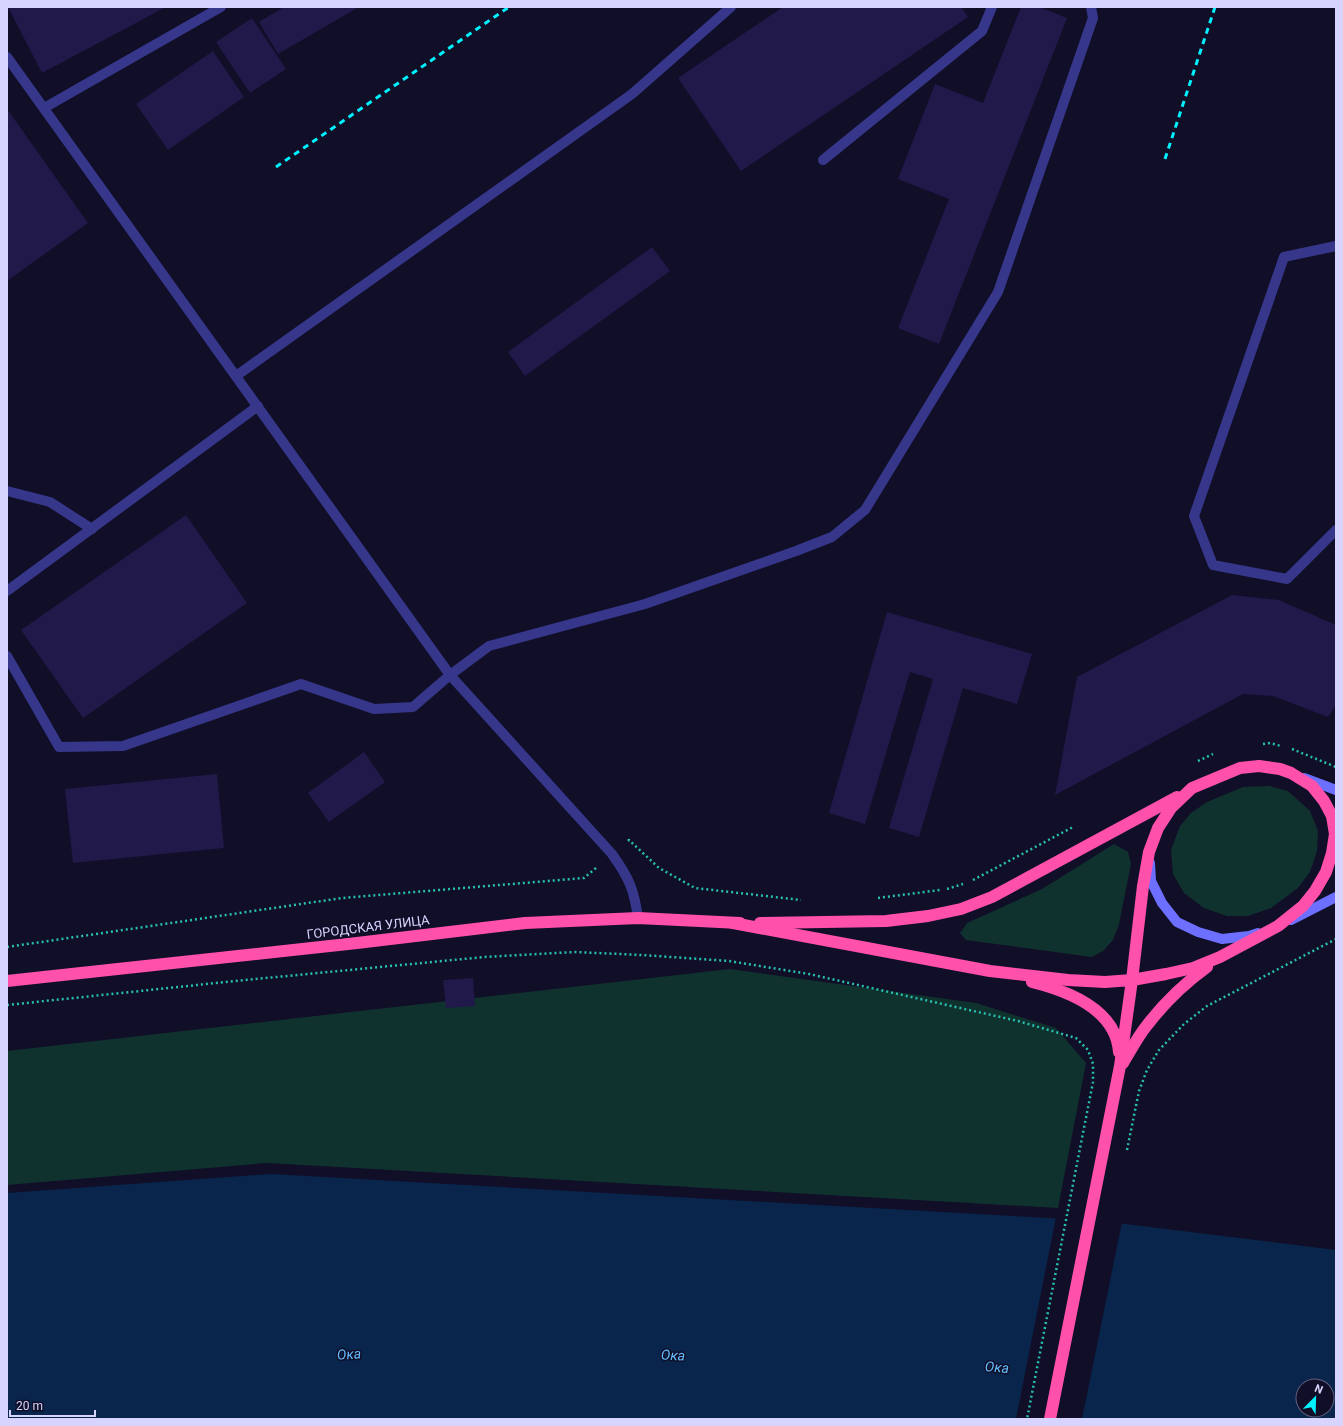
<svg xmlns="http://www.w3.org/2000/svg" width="1343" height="1426" font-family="Roboto,sans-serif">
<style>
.green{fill:#10322f}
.water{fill:#09254c;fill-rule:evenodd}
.pier{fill:#110e28}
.building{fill:#20194a}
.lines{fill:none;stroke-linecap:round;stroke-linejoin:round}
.path{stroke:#27c0b0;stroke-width:2.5;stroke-dasharray:2 3;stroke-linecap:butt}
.lane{stroke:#36378a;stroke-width:10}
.secondary{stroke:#6c6fff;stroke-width:10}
.highway{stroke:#ff50ac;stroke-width:12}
.rail{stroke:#01f2ff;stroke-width:3;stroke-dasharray:6 5;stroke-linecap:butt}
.labels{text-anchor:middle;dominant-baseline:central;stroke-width:3;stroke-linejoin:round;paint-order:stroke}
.street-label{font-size:13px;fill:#d7d5ff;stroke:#110e28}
.water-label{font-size:14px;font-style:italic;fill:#63beff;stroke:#110e28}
</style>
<rect width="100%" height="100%" fill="#110e28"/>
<g class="green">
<polygon points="1269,786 1288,791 1310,811 1318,831 1317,851 1310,872 1298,888 1271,908 1248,916 1227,916 1204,908 1184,893 1173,874 1171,850 1180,826 1191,813 1207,802 1243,787"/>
<polygon points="1114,844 1128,852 1131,864 1119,924 1113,940 1103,951 1092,957 966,940 960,933 967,923 1042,889"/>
<polygon points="730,969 976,1003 1056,1028 1086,1063 1058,1208 267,1163 7,1185 7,1051"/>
</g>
<path class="water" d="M 271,1174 L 1101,1221 L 1336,1250 L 1336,1419 L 7,1419 L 7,1193 ZM 1303,1386 L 1327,1386 L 1327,1410 L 1303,1410 Z"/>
<polygon class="pier" points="1056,1217 1122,1222 1082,1419 1016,1419"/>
<g class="building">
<polygon points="8,7 166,7 42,73"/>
<polygon points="284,7 359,7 278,54 259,22"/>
<polygon points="783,7 961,7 968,17 741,171 678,78"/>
<polygon points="1021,7 1039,7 1067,18 939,344 898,328 949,199 898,179 935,84 983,103"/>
<polygon points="252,18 286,69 250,93 216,42"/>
<polygon points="213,51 244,97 168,150 136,104"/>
<polygon points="7,109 88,223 7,281"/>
<polygon points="652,247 670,271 525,376 508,352"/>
<polygon points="186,515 247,603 83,718 21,630"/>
<polygon points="1232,595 1279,600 1336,625 1336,705 1328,717 1273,696 1243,694 1055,795 1077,677"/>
<polygon points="887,612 1032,654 1017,704 963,688 919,837 889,828 933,679 910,672 865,824 829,813"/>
<polygon points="364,752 385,782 329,822 308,793"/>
<polygon points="217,774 224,848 73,863 65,789"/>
<polygon points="473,978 475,1006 446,1008 443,980"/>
</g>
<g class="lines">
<g class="path">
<polyline points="1263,744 1270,743 1281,746"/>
<polyline points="1292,749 1336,767"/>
<polyline points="1198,761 1213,754"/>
<polyline points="628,841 629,840 659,868 695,888 801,900"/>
<polyline points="973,880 1073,827"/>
<polyline points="947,889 963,884"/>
<polyline points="878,898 940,890"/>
<polyline points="7,947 342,898 584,878 596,868"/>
<polyline points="7,1005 235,981 484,957 574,952 642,955 729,961 809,974 1018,1021 1076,1038 1088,1050 1093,1064 1093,1082 1027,1419"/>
<polyline points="1127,1150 1139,1091 1147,1070 1159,1050 1184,1024 1207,1006 1336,939"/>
</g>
<g class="lane">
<path d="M 7,57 L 450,675 L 612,854 C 629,878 634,889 638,918"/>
<polyline points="44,108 221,7"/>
<polyline points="823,160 982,31 992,7"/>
<polyline points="1336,246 1284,257 1194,516 1213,565 1287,579 1336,530"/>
<polyline points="236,376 632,94 731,7"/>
<polyline points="7,491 50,502 92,529"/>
<polyline points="7,591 258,406"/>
<polyline points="7,656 59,747 123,746 301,684 374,709 413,707 450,675 489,646 645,604 796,551 832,537 865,510 998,292 1093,18 1091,7"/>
</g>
<g class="secondary">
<polyline points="1304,778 1336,790"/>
<polyline points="1150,863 1151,881 1162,903 1177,922 1198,932 1222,939 1249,936 1258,933"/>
<polyline points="1291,920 1336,897"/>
</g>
<g class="highway">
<polyline points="733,923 990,971 1068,980 1105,982 1132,980 1166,974 1193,968 1220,957 1278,926 1303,906 1315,891 1326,872 1332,853 1335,834 1332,816 1324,801 1312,786 1291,773 1280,769 1259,766 1240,768 1192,788 1171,808 1158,828 1149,852 1143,886 1132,980 1120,1066 1050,1419"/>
<polyline points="760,923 886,921 928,916 961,909 992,897 1177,797"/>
<polyline points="7,981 357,943 525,923 638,918 740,923"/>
<path d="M 1032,982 C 1068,991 1116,1009 1119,1052"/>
<path d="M 1123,1063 C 1131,1050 1138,1036 1148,1024 C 1165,1002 1185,983 1207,967"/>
</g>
<g class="rail">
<polyline points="1165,159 1215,7"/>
<polyline points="276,167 509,7"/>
</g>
</g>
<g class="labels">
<g class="street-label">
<text transform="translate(368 927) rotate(-7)">ГОРОДСКАЯ УЛИЦА</text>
</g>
<g class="water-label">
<text transform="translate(349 1354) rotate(-4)">Ока</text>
<text transform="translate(673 1355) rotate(2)">Ока</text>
<text transform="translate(997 1367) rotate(5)">Ока</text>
</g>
</g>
<rect width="1343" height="1426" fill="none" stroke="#d7d5ff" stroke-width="16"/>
<g transform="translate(1315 1398) rotate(23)"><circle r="19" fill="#110e28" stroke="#605e7e"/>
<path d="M0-3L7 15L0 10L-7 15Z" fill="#01f2ff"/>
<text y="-6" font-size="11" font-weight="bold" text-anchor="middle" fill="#d7d5ff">N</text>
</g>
<path d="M10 1410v6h85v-6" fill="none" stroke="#d7d5ff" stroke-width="2"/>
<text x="16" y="1410" font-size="12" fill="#d7d5ff" stroke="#110e28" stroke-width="3" paint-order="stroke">20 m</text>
</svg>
